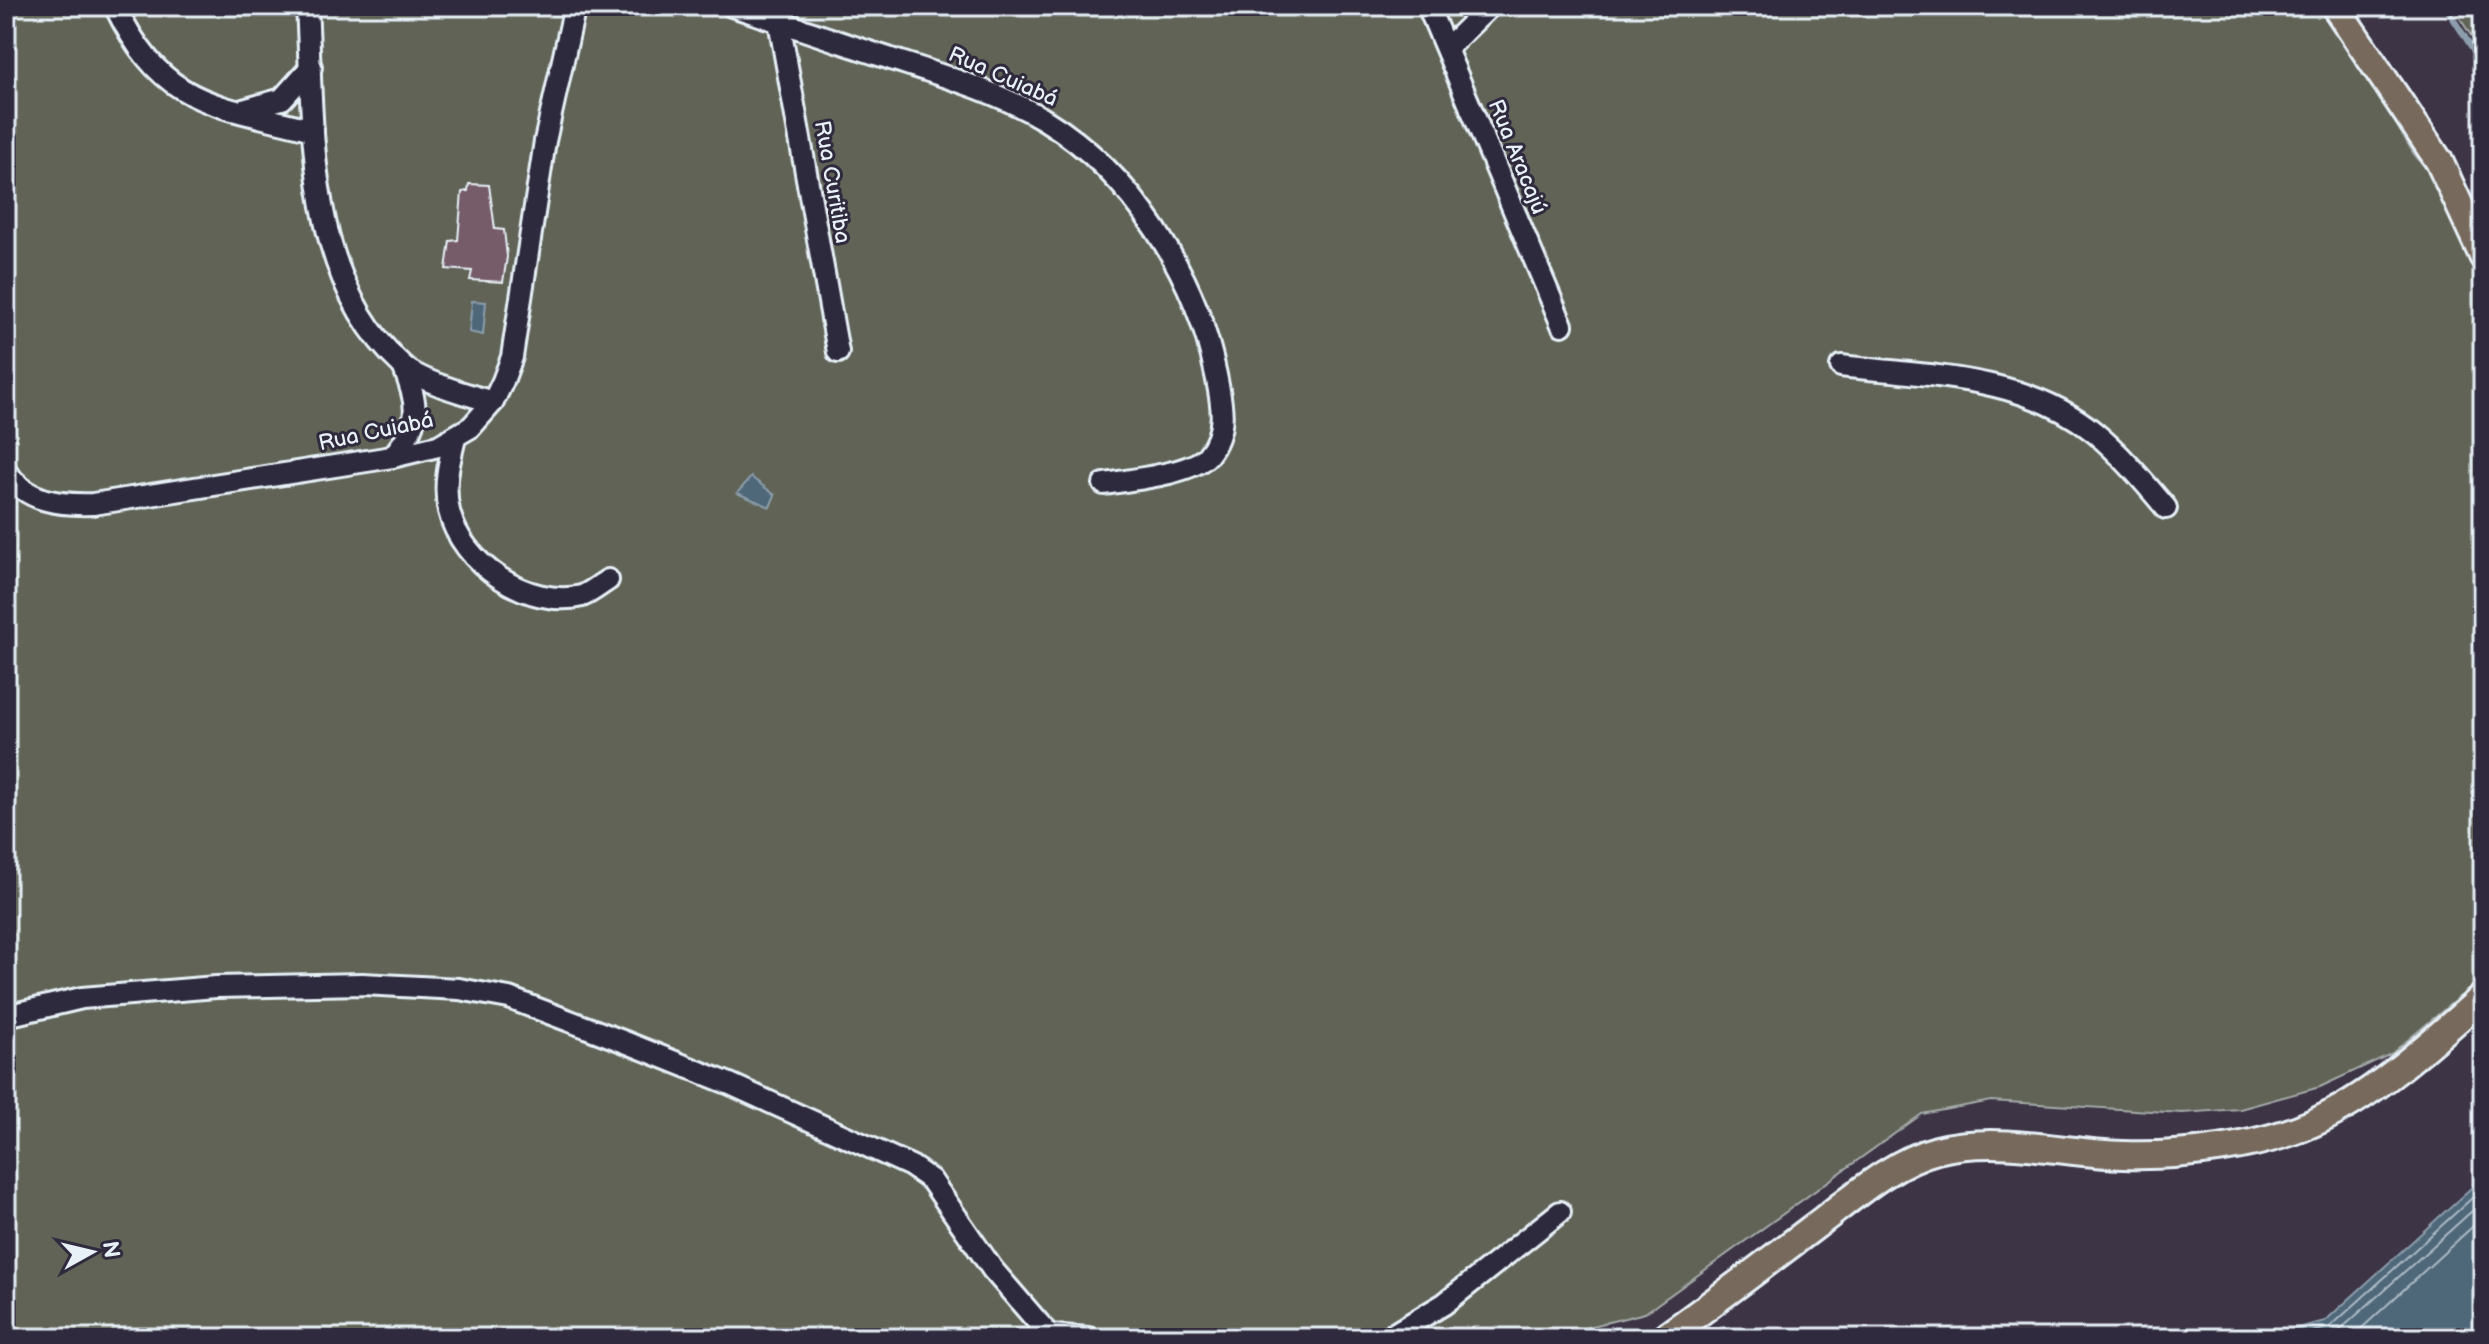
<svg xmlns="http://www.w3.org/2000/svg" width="2489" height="1344" font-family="'Balsamiq Sans',sans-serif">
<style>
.green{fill:#616457;stroke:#a4aaa8;stroke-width:2}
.water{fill:#4f6779;stroke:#8c9eac;stroke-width:2}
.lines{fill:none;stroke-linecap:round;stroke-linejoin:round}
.shore{stroke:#abbac5;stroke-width:2}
.stream{stroke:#8c9eac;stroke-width:6}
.building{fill:#755c68;stroke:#e8f1f8;stroke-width:2}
.minor-casing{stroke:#e8f1f8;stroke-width:26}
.major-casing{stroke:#e8f1f8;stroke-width:32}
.minor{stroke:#2f2a3d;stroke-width:20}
.major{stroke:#77695c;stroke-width:26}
.labels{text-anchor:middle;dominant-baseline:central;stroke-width:6;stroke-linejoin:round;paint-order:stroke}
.street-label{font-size:22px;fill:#e8f1f8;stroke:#2f2a3d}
</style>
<rect width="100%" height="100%" fill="#3d3446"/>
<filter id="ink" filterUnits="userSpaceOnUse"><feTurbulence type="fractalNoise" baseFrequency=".0125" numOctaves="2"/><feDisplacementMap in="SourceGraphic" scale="16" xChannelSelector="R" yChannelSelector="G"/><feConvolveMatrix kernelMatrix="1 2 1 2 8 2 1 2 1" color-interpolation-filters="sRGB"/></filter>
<g filter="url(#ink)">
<g class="green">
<polygon points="6,6 2324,6 2414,154 2443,190 2483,283 2483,977 2391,1054 2320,1087 2240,1109 2182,1113 1991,1101 1922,1114 1645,1313 1544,1338 6,1338"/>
<polygon points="2452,6 2483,6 2483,54"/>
</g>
<g class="water">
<polygon points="472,301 486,302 483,335 469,332"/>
<polygon points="751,477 775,495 770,507 737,493"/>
<polygon points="2483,1177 2483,1338 2259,1338 2325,1321"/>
</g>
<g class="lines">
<g class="shore">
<polyline points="2291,1338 2330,1327 2483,1188"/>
<polyline points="2331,1338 2483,1201"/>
<polyline points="2351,1338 2483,1217"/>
</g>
<polyline class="stream" points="2445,6 2483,65"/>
</g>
<polygon class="building" points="469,184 489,185 495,229 504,230 507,257 503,282 470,280 472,271 446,269 450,241 458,240 462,192 468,191"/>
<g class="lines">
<g class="minor-casing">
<g id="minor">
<path d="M 115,6 C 164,107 213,104 313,130"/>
<path d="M 307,6 C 314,127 304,276 403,366 C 421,382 469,395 493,402"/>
<path d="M 732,6 C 782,22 832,40 882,56 C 937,74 995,90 1045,120 C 1133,174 1196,275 1216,375 C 1222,404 1228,430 1208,455 C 1193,474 1129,480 1104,484"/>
<polyline points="1428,6 1562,325"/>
<polyline points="779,21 838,352"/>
<polyline points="1448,47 1490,6"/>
<polyline points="243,110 282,99 311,67"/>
<path d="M 1841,366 C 1926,376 2024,375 2094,432 C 2121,454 2144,482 2166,508"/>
<path d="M 455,438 C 449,462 443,486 449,511 C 461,563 528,609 582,596 C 590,593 600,585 608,580"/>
<path d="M 392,457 C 421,423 419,409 404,368"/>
<path d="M 6,471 C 26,502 59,505 93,504 L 392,457 L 438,446 L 471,427 L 493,402 L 503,381 L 512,357 L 545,141 L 575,6"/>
<polyline points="6,1016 82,998 216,987 362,984 459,989 509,998 625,1042 730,1084 911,1166 931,1180 993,1270 1049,1335 1088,1338"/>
<polyline points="1387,1338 1444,1304 1560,1212"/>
</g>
</g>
<g class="major-casing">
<g id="major">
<polyline points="2335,6 2439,161 2483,256"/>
<path d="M 1664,1338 C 1715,1302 1765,1264 1815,1226 C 1851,1199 1891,1162 1937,1150 C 1999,1135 2061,1153 2123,1155 C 2181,1157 2260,1147 2313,1123 C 2377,1094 2431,1042 2483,997"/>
</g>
</g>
<use href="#minor" class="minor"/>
<use href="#major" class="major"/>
</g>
</g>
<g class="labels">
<g class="street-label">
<text transform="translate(1003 77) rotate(24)">Rua Cuiabá</text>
<text transform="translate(1517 157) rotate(68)">Rua Aracajú</text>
<text transform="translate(832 182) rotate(80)">Rua Curitiba</text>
<text transform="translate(376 432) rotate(-12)">Rua Cuiabá</text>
</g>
</g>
<rect width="2489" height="1344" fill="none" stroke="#2f2a3d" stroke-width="32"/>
<rect x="16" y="16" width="2457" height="1312" fill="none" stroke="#e8f1f8" stroke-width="3" filter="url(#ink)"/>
<g transform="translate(92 1252) rotate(82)" stroke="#2f2a3d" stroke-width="6" paint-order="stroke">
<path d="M0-6L14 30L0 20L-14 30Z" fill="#e8f1f8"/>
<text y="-12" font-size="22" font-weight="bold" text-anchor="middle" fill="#e8f1f8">N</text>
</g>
</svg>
